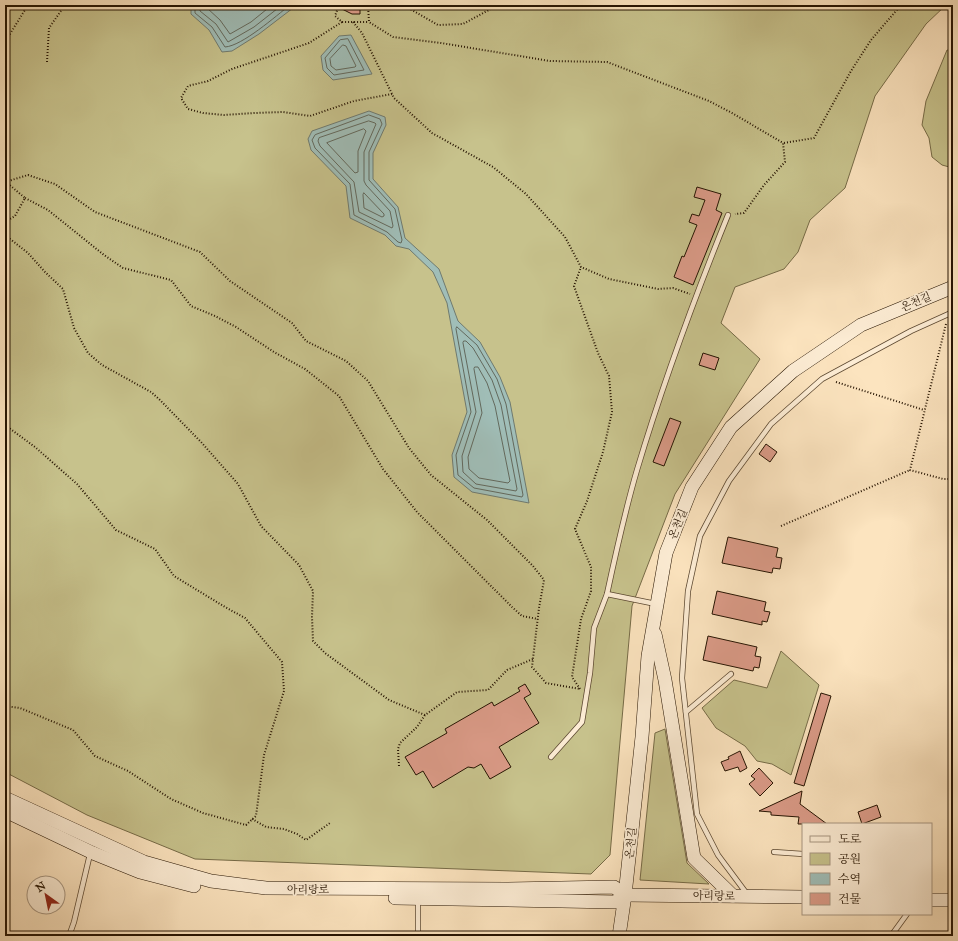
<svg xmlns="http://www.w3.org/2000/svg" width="958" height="941" font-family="'IM FELL Great Primer','Noto Serif KR',serif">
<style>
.green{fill:#c7c28c;stroke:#766b47}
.water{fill:#a0beb8;stroke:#6f7a6f}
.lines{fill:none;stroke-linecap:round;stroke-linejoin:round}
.shore{stroke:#63695d;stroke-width:1}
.building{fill:#db9b88;stroke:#261402}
.lane-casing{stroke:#5c4831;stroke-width:6}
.secondary-casing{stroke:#261402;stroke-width:14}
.path{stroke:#261402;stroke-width:2;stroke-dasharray:1 2;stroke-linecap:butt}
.lane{stroke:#fdedd5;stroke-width:4.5}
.secondary{stroke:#fdedd5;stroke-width:13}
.labels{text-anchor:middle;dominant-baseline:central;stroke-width:3.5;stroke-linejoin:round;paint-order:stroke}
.street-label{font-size:11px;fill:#261402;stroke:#fdedd5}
</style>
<rect width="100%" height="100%" fill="#fce4bf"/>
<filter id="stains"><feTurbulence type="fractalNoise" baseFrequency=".005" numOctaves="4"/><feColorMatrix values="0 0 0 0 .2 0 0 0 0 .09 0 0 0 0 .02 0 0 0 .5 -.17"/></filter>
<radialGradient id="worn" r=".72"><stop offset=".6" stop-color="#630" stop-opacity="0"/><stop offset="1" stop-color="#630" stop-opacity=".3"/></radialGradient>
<g class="green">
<polygon points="5,5 946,5 926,24 875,96 845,188 810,220 798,252 784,269 735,287 721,323 760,359 675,494 632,606 610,855 591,874 195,859 87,815 5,772"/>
<polygon points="947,50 953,51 953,168 942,165 932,157 929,138 922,125 926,101"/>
<polygon points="781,651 819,685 791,775 772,764 757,761 745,746 716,728 702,708 734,680 767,688"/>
<polygon points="665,729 687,863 709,884 640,880 655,733"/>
</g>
<g class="water">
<polygon points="191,5 295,5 293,8 259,34 232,51 222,52 209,30 191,14"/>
<polygon points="351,35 372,74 333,80 323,70 321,56 339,36"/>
<polygon points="369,111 385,117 386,125 373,153 373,179 398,207 405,238 439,269 458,321 480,342 500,377 510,402 529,503 472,492 454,477 452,455 467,412 447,303 433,272 409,249 396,246 385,235 350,218 346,186 311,150 308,139 312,131"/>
</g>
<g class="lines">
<g class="shore">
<path d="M 195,5 L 195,13 L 212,27 L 225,47 C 242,46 276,16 290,5"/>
<polyline points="200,5 200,11 216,24 228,42 254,27 282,5"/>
<polyline points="206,5 207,8 220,20 230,34 251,22 272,5"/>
<polygon points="348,39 364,70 334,75 327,68 325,58 340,40"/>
<polygon points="343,45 346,46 356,66 355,67 336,70 331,66 330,59"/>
<polygon points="369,115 380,119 382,124 369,152 369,180 395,209 402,240 401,243 398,242 387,232 354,215 350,184 315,148 312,140 315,135"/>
<polygon points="369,121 375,123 376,124 364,152 364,181 366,185 390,211 393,226 392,228 359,212 354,182 320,146 318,141 319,138"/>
<polygon points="364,129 366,131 358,151 358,172 355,173 327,143"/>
<polygon points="364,193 384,214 384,216 382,217 364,208 363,195"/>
<polygon points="457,327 477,345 497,379 506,404 523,495 522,497 474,488 458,475 456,455 471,412 456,329"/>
<polygon points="464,341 466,341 473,348 492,380 501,405 517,489 516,491 476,484 463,472 462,456 476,412 463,343"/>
<polygon points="475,367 478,367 487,383 495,406 510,481 508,483 479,478 469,469 468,457 482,413 474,369"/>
</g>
</g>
<g class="building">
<polygon points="334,5 360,5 360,14 352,14"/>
<polygon points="697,187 721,194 716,210 722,213 693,285 674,277 682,256 684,257 697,225 689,222 692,214 699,216 705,200 694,197"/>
<polygon points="703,353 719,358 715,370 699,365"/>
<polygon points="670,418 681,422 664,466 653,462"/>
<polygon points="766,444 777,452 770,462 759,454"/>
<polygon points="728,537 778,548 776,557 782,558 780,569 773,568 772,573 722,563"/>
<polygon points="717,591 766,602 764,611 770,612 767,622 762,621 762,625 712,614"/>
<polygon points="708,636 757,647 755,656 761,657 759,668 754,667 753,671 703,660"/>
<polygon points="525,684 531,694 524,698 539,723 499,747 511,767 490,779 481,764 474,768 468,767 433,788 423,771 416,775 405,757 447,733 445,729 492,702 494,706 520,691 518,688"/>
<polygon points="821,693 831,696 804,786 794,783"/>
<polygon points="740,751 747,768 740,772 738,767 725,771 721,762 729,759 728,757"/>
<polygon points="759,768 773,783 760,796 749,784 755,779 751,776"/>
<polygon points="802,791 800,804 827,824 798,824 799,817 771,815 771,812 759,811"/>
<polygon points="877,805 881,817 862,824 858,812"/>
</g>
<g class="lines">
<g class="lane-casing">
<g id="lane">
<path d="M 607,594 C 616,552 625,511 637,470 C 663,383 694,299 728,215"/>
<polyline points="686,712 731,674"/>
<polyline points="551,757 582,722 590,673 594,628 607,594 656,604"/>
<polyline points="774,852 803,854"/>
<polyline points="747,894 718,855 697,814 682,678 688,591 700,536 729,481 771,424 822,379 911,331 953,312"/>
<polyline points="418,900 418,936"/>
<polyline points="69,936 74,922 90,854"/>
<polyline points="891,936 907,914"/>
</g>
</g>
<g class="secondary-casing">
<g id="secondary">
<polyline points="655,634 665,680 694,858 733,896"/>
<polyline points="5,798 144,862 211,881 266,888 507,889 614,887 625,895 803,897"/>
<polyline points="5,811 93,853 140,872 194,886"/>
<polyline points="395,898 615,902 625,895"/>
<polyline points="931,900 953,900"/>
<polyline points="619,936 625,895 642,737 648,656 666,553 692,487 731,427 793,371 861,325 953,287"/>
</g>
</g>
<g class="path">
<polyline points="339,5 335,16 342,22 369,22"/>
<polyline points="368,5 369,22 393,37 441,43 550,61 607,62 709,101 732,113 783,143 785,162 764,185 744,213 735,214"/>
<polyline points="403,5 438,25 463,24 498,5"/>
<polyline points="342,22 309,43 232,69 208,81 188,86 181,98 188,109 203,113 224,115 254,113 283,112 310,116 354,101 392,94"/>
<polyline points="353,22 362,33 394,98 432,133 493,167 526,194 565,237 581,267 609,279 658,289 673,288 690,294"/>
<polyline points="5,42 28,5"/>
<polyline points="47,62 49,28 65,5"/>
<polyline points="784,143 814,138 851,71 871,40 901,5"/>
<polyline points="5,182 28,175 55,184 95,212 200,252 230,281 292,323 306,341 346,361 368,381 409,448 431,475 487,520 533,566 544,580 539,608 532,667 546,683 580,689"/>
<polyline points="25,198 48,210 104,255 123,268 171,280 191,306 215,316 236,327 274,352 305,369 339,396 383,469 417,512 512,607 522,616 538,619"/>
<polyline points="5,222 15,216 25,198 6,182"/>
<polyline points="5,235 28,253 45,272 63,289 74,328 88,353 102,365 151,392 159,399 201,442 238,484 261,526 299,565 313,591 312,617 313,641 325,653 389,700 425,715 457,692 488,690 507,670 533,659"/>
<polyline points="946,324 910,470 943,479 953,479"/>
<polyline points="836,382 924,410"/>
<polyline points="5,425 35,447 77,484 116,530 155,549 174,576 225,607 245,618 282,662 284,691 264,755 256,816 246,825 203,813 171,799 128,771 95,756 73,730 20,708 5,706"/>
<polyline points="781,526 910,470"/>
<polyline points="580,689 572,677 581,619 591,591 591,567 575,529 587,501 603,452 612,412 609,376 598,353 574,286 581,267"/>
<polyline points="399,766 398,749 400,743 417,727 425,715"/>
<polyline points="252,819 266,827 284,829 297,834 306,840 330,823"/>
</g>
<use href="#lane" class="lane"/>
<use href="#secondary" class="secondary"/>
</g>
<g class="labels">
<g class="street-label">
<text transform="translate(916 302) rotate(-23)">온천길</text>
<text transform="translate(678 524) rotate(-68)">온천길</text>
<text transform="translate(631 843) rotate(-84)">온천길</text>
<text x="308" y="889">아리랑로</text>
<text transform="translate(714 896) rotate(1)">아리랑로</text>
</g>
</g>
<rect width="958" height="941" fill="none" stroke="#fce4bf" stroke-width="20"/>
<rect x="6" y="6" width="946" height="929" fill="none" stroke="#261402" stroke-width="2"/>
<rect x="10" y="10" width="938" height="921" fill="none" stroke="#261402"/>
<rect x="802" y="823" width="130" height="92" fill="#fdedd5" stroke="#a79681"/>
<rect x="810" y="836" width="20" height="6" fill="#fdedd5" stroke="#a79681"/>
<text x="838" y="843" font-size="12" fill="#261402">도로</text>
<rect x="810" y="853" width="20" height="12" fill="#c7c28c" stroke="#a79681"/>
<text x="838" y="863" font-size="12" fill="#261402">공원</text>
<rect x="810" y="873" width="20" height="12" fill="#a0beb8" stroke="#a79681"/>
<text x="838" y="883" font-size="12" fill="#261402">수역</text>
<rect x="810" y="893" width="20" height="12" fill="#db9b88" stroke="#a79681"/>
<text x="838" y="903" font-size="12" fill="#261402">건물</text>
<g transform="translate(46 895) rotate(327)"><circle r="19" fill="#fdedd5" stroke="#a79681"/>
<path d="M0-3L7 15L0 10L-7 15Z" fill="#8f2418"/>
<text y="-6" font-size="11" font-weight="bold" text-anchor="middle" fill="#261402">N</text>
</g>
<rect width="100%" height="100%" filter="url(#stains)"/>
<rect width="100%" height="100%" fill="url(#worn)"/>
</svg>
